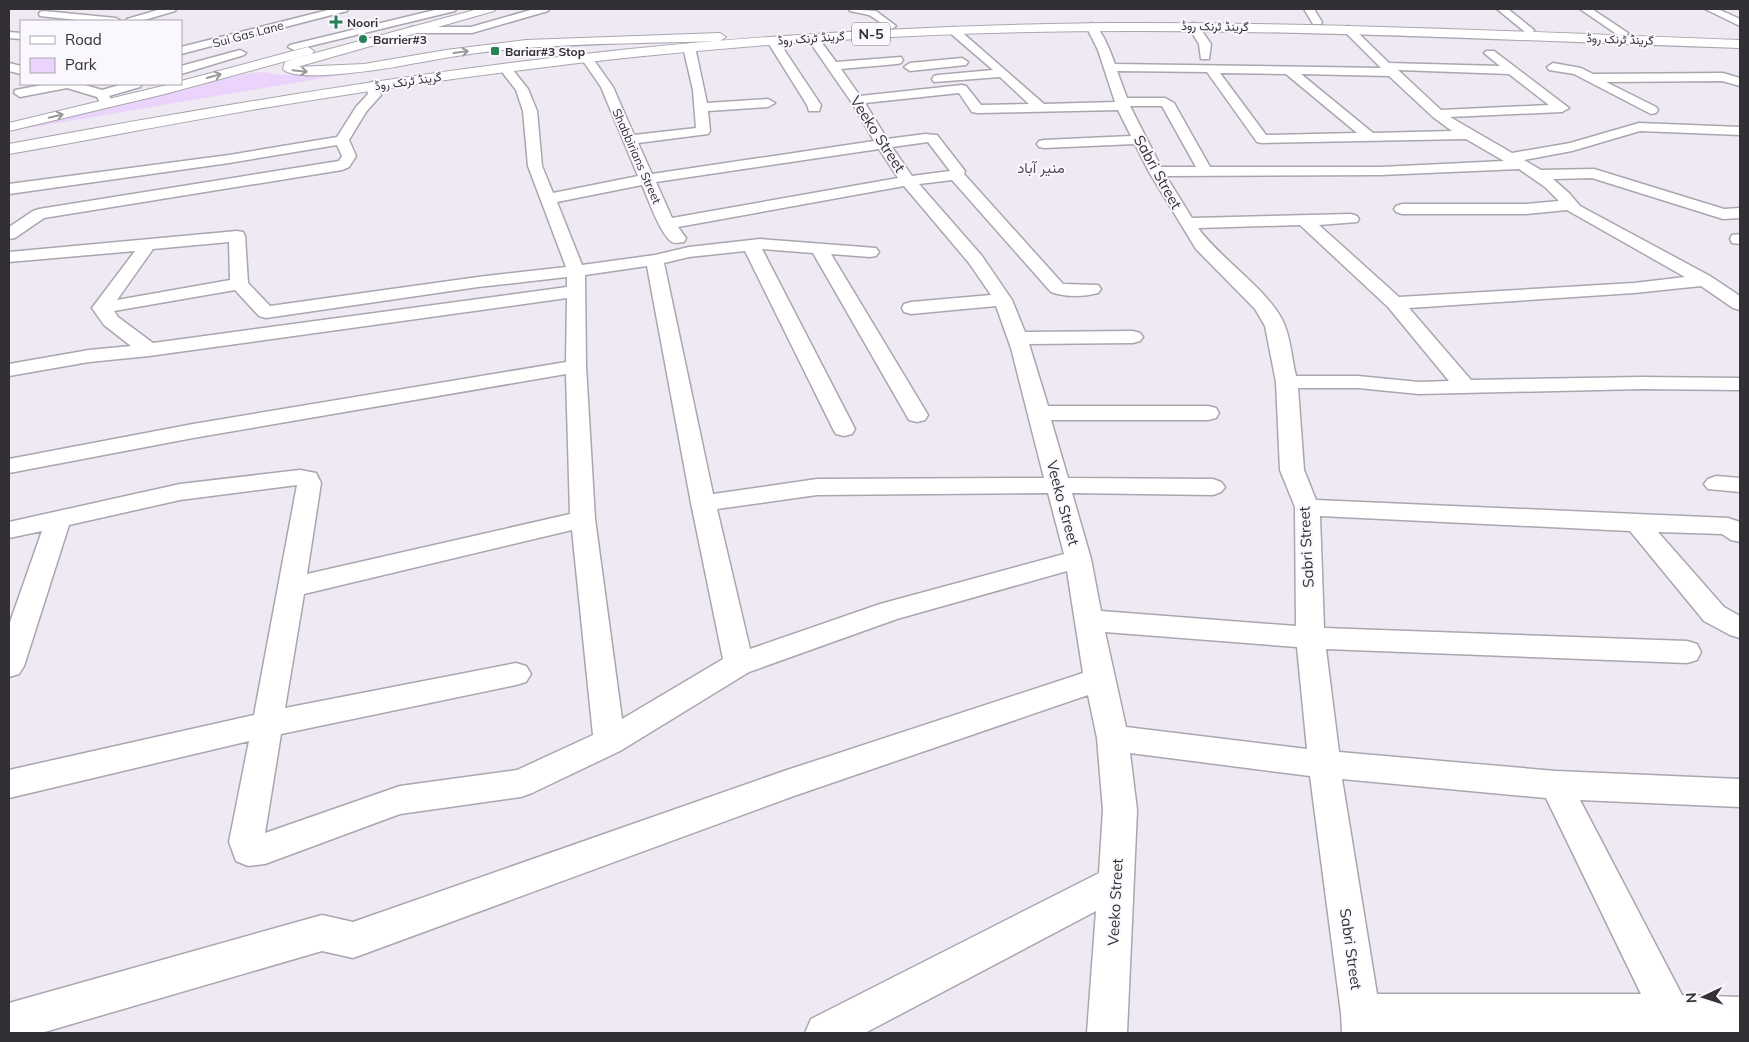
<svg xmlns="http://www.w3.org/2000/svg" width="1749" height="1042" font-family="Mulish,Vazirmatn,sans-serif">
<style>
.green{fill:#ead4fc}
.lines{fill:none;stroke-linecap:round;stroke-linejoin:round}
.minor-casing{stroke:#aaa5af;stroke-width:3}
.primary-casing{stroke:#aaa5af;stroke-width:2}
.trunk-casing{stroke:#aaa5af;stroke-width:2}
.minor{fill:#fff;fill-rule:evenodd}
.primary{fill:#fff;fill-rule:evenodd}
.trunk{fill:#fff;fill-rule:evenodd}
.oneway{stroke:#98989a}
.poi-dot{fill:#258259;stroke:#fbf7fe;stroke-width:2}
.labels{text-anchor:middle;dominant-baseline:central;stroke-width:4;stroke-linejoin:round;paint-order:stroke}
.far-poi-label{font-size:12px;font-weight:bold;fill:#323034;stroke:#fbf7fe;text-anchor:start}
.far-street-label{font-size:12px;fill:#323034;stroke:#fbf7fe}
.shield{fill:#fbf7fe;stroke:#6e6c71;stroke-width:1}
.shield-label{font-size:14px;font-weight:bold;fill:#323034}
.street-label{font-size:15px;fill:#323034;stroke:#fbf7fe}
.far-quarter-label{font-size:15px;fill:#534e57;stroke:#fbf7fe}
</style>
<rect width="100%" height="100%" fill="#efe9f3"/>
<polygon class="green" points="364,71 28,128 38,122 245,74 263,72 280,75"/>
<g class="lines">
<g class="minor-casing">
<g id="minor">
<polygon points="161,9 176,9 175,11 141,21 126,21 127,19"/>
<polygon points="332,9 348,9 347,11 181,54 181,47"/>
<polygon points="439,9 456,9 455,11 294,50 288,47 290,45"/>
<polygon points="534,9 549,9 548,11 472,33 411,33 406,30 411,27 471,27"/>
<polygon points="849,9 876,11 896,26 891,29 869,15 850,11"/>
<polygon points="1304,9 1314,9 1322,22 1321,24 1313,24"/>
<polygon points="1497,9 1508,9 1534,30 1533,32 1525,32"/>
<polygon points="1580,9 1592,9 1628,33 1626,35 1618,35"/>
<polygon points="1705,9 1718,9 1740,19 1740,26"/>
<polygon points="44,11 116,18 121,21 86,21 40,16 39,14 40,12"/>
<path d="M 1091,23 C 1101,26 1111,53 1115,64 L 1381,68 L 1344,31 L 1343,29 L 1348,26 L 1352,27 L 1389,63 L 1500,66 L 1484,53 L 1486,51 L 1494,51 L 1569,108 L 1562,112 L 1450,117 L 1512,153 L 1570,143 L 1639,123 L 1740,127 L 1740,135 L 1640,131 L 1572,151 L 1524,160 L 1541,170 L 1594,169 L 1724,209 L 1740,208 L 1740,218 L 1723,219 L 1592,178 L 1553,179 L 1569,193 L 1580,206 L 1710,276 L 1740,296 L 1740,310 L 1733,308 L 1701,286 L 1634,293 L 1409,308 L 1471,380 L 1641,377 L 1740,378 L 1740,390 L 1641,389 L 1419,394 L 1358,388 L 1298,388 L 1304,470 L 1316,500 L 1728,518 L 1740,522 L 1740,542 L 1731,540 L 1722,534 L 1658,532 L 1724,607 L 1740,616 L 1740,638 L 1730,635 L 1704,621 L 1630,531 L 1320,516 L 1324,628 L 1687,641 L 1697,644 L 1701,652 L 1697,660 L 1687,663 L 1326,649 L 1339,752 L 1556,771 L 1740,779 L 1740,807 L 1580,800 L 1682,995 L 1740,997 L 1740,1033 L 1342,1033 L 1341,1013 L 1310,776 L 1130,753 L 1137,810 L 1127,1033 L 1087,1033 L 1096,911 L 865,1033 L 805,1033 L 811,1019 L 1099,873 L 1103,810 L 1097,738 L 1088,695 L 791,797 L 353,958 L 322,951 L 41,1033 L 9,1033 L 9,1003 L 322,915 L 353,922 L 784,771 L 1083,673 L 1067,571 L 897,619 L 749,672 L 620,751 L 532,793 L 521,797 L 400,814 L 265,864 L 248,866 L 236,861 L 229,842 L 249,741 L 9,798 L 9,770 L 254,715 L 297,485 L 180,500 L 69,525 L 24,666 L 19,674 L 9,677 L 9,625 L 42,531 L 9,538 L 9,522 L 180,484 L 300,470 L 316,473 L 321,483 L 307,574 L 570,514 L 566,374 L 193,438 L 9,473 L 9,459 L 193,424 L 566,362 L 567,298 L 149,356 L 89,362 L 9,376 L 9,364 L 89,350 L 131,346 L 104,325 L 92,308 L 135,251 L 9,262 L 9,252 L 237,231 L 243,232 L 245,236 L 248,283 L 270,306 L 478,277 L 566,267 L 528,166 L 523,111 L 516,90 L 499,68 L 501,65 L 509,65 L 528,89 L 537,111 L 542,166 L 553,193 L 638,176 L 601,87 L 581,58 L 583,56 L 591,56 L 613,87 L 634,135 L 696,128 L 693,90 L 683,47 L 689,44 L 695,47 L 707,103 L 768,99 L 775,103 L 768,107 L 708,111 L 710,131 L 708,134 L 638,143 L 652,174 L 874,141 L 852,103 L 807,38 L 813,35 L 817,36 L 836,62 L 901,57 L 903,60 L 901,63 L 897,64 L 841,69 L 860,96 L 962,85 L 966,86 L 981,105 L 1029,104 L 1000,77 L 934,82 L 932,79 L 934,76 L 938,75 L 993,70 L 949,32 L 948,30 L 953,27 L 957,28 L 1044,104 L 1115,102 L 1098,50 L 1086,26 ZM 1398,70 L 1509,74 L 1549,105 L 1441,110 ZM 1117,71 L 1207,72 L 1257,142 L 1262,143 L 1466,139 L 1504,161 L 1381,167 L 1210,167 L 1174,103 L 1165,98 L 1127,98 ZM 1220,73 L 1286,74 L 1357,133 L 1266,135 ZM 1301,74 L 1389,76 L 1433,117 L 1452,131 L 1373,133 ZM 959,93 L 972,112 L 977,113 L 1118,110 L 1131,136 L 1044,140 L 1039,141 L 1037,144 L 1039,147 L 1044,148 L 1135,144 L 1149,172 L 1196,249 L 1255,309 L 1265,326 L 1276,382 L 1280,470 L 1295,507 L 1296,626 L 1101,611 L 1091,559 L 1072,493 L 1213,495 L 1221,492 L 1225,487 L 1221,482 L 1213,479 L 1068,478 L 1051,420 L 1208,420 L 1216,418 L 1219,413 L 1216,408 L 1208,406 L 1048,406 L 1029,344 L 1133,343 L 1140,341 L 1143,337 L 1140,333 L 1133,331 L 1025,332 L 1012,300 L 982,256 L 919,184 L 952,180 L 1051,292 C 1065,297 1083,297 1098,293 L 1101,289 L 1098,285 L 1063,284 L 964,174 L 965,171 L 937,135 L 925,134 L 887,139 L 865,103 ZM 1130,106 L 1162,106 L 1196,167 L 1161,167 ZM 928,142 L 950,171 L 912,176 L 892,147 ZM 879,149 L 898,178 L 672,218 L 656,182 ZM 1519,169 L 1545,187 L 1559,201 L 1526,204 L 1402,204 L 1396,206 L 1394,209 L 1396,212 L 1402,214 L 1526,214 L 1567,210 L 1685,277 L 1634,283 L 1399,297 L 1319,225 L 1357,222 L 1359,219 L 1357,216 L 1351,214 L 1192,218 L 1166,176 L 1381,175 ZM 642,185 C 648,198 660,234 672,242 C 676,244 680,242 684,242 L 686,238 L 678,227 L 904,186 L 969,263 L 991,295 L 911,302 L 904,304 L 902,308 L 904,312 L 911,314 L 996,306 L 1011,348 L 1044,478 L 817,479 L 713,494 L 664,263 L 689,257 L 745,251 L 833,429 L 836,434 L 844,436 L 852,434 L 855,429 L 762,249 L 813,253 L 909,420 L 917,422 L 925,420 L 928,415 L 831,254 L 870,257 L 876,256 L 879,252 L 876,248 L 760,239 L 689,247 L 655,255 L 582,265 L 557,202 ZM 1300,225 L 1388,307 L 1449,381 L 1419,382 L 1358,376 L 1296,376 C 1292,360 1291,342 1285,326 C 1272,292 1221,260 1198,228 ZM 229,242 L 230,280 L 117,300 L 153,249 ZM 647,266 L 691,503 L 723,659 L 622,719 L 595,519 L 586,366 L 585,275 ZM 567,277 L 567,287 L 153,343 L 118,317 L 114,311 L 235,290 L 259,316 L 266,318 L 478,287 ZM 1048,493 L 1064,554 L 880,604 L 750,649 L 717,509 L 817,495 ZM 572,530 L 593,735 L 517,770 L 400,786 L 265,833 L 281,734 L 516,685 L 526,682 L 531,674 L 526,666 L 516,663 L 285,708 L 304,594 ZM 1105,632 L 1297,647 L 1307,749 L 1126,727 ZM 1342,779 L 1546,798 L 1641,994 L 1377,994 Z"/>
<polygon points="1193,23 1197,24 1211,44 1209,59 1201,59 1199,44 1188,26"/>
<polygon points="9,32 21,33 21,39 9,38"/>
<polygon points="773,38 777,39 821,105 819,111 809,111 807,105 767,41"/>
<polygon points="240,50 246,53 244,55 181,74 181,66"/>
<polygon points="962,58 968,62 966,65 910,71 904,67 910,63"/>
<polygon points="9,63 21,66 21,74 9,71"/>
<polygon points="1553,63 1581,68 1593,74 1723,73 1740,78 1740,86 1722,81 1606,82 1656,107 1658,110 1656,113 1651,114 1574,74 1549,70 1547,67"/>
<polygon points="372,82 376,83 381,95 366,112 349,140 356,156 349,167 342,170 44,218 15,238 9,239 9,227 33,211 39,209 339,161 342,156 337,145 229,163 9,194 9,184 229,155 337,137 356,107 368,94 366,86"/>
<polygon points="48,84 81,84 102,90 123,84 142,84 140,87 109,96 114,103 107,107 102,106 97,97 67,88 20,97 14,93 15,90"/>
<polygon points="1740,234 1740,244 1732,243 1730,239 1732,235"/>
<polygon points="1716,476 1740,478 1740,492 1708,489 1704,484 1708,479"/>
</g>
</g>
<g class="primary-casing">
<g id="primary">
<path d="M 478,9 L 496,9 L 494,11 L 297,67 L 364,64 L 446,50 L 526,40 L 720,33 L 726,37 L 720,41 C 656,43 591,43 526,48 C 482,51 438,59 395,67 C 376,70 295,83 283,69 L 285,62 L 293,59 Z"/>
<polygon points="308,47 314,51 312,54 165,94 9,131 9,123 171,84 181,84 181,81"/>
</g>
</g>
<g class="trunk-casing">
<path id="trunk" d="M 1108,23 C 1319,22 1529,32 1740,40 L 1740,48 C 1438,38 1142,20 840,40 C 665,51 492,71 319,99 C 215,115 112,136 9,154 L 9,144 C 215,106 422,71 630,49 C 789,33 948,25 1108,23 Z"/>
</g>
<use href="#minor" class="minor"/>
<use href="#primary" class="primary"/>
<use href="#trunk" class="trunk"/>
</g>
<defs><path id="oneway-shaft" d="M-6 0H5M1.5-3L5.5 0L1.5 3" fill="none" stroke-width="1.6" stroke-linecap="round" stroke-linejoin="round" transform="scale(1.25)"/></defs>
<g class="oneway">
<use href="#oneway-shaft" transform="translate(461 52) rotate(-8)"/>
<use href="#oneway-shaft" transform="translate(300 71) rotate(6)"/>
<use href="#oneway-shaft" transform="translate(214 76) rotate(-15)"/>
<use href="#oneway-shaft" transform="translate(56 116) rotate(-14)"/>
</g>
<g class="poi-dot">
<path d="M333.5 14.5h5v5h5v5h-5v5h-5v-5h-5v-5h5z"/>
<circle cx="363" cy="39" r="5"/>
<rect x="490" y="46" width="10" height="10" rx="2.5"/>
</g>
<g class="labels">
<g class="far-poi-label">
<text x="347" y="22">Noori</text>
<text x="373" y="39">Barrier#3</text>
<text x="505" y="51">Bariar#3 Stop</text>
</g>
<g class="far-street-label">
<text transform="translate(1215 26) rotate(1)">گرینڈ ٹرنک روڈ</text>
<text transform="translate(248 34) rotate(-15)">Sui Gas Lane</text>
<text transform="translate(811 38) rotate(-4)">گرینڈ ٹرنک روڈ</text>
<text transform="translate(1620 39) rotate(2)">گرینڈ ٹرنک روڈ</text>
<text transform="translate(408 81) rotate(-8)">گرینڈ ٹرنک روڈ</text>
<text transform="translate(637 156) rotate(66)">Shabbirians Street</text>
</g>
<rect class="shield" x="852" y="22.5" width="38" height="23" rx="4"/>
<g class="shield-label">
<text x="871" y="34">N-5</text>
</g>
<g class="street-label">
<text transform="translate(878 134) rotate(57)">Veeko Street</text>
<text transform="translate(1158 172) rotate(61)">Sabri Street</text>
<text transform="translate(1063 503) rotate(75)">Veeko Street</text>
<text transform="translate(1306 547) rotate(-93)">Sabri Street</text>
<text transform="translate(1115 902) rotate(-87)">Veeko Street</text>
<text transform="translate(1351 949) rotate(82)">Sabri Street</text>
</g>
<g class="far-quarter-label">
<text x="1041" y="167">منیر آباد</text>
</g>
</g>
<rect width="1749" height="1042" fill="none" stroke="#323034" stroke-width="20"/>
<rect x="20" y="20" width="162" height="65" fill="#fbf7fe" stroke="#aba7ad"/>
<rect x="30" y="36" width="25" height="8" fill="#ffffff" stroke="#aba7ad"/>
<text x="65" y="45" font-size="15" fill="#323034">Road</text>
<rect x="30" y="58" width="25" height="15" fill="#ead4fc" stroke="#aba7ad"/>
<text x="65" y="70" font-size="15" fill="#323034">Park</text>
<g transform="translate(1704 997) rotate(266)" stroke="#fbf7fe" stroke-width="4" paint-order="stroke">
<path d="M0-4L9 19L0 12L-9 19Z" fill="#323034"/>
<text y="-8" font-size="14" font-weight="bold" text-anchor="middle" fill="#323034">N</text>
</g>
</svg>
